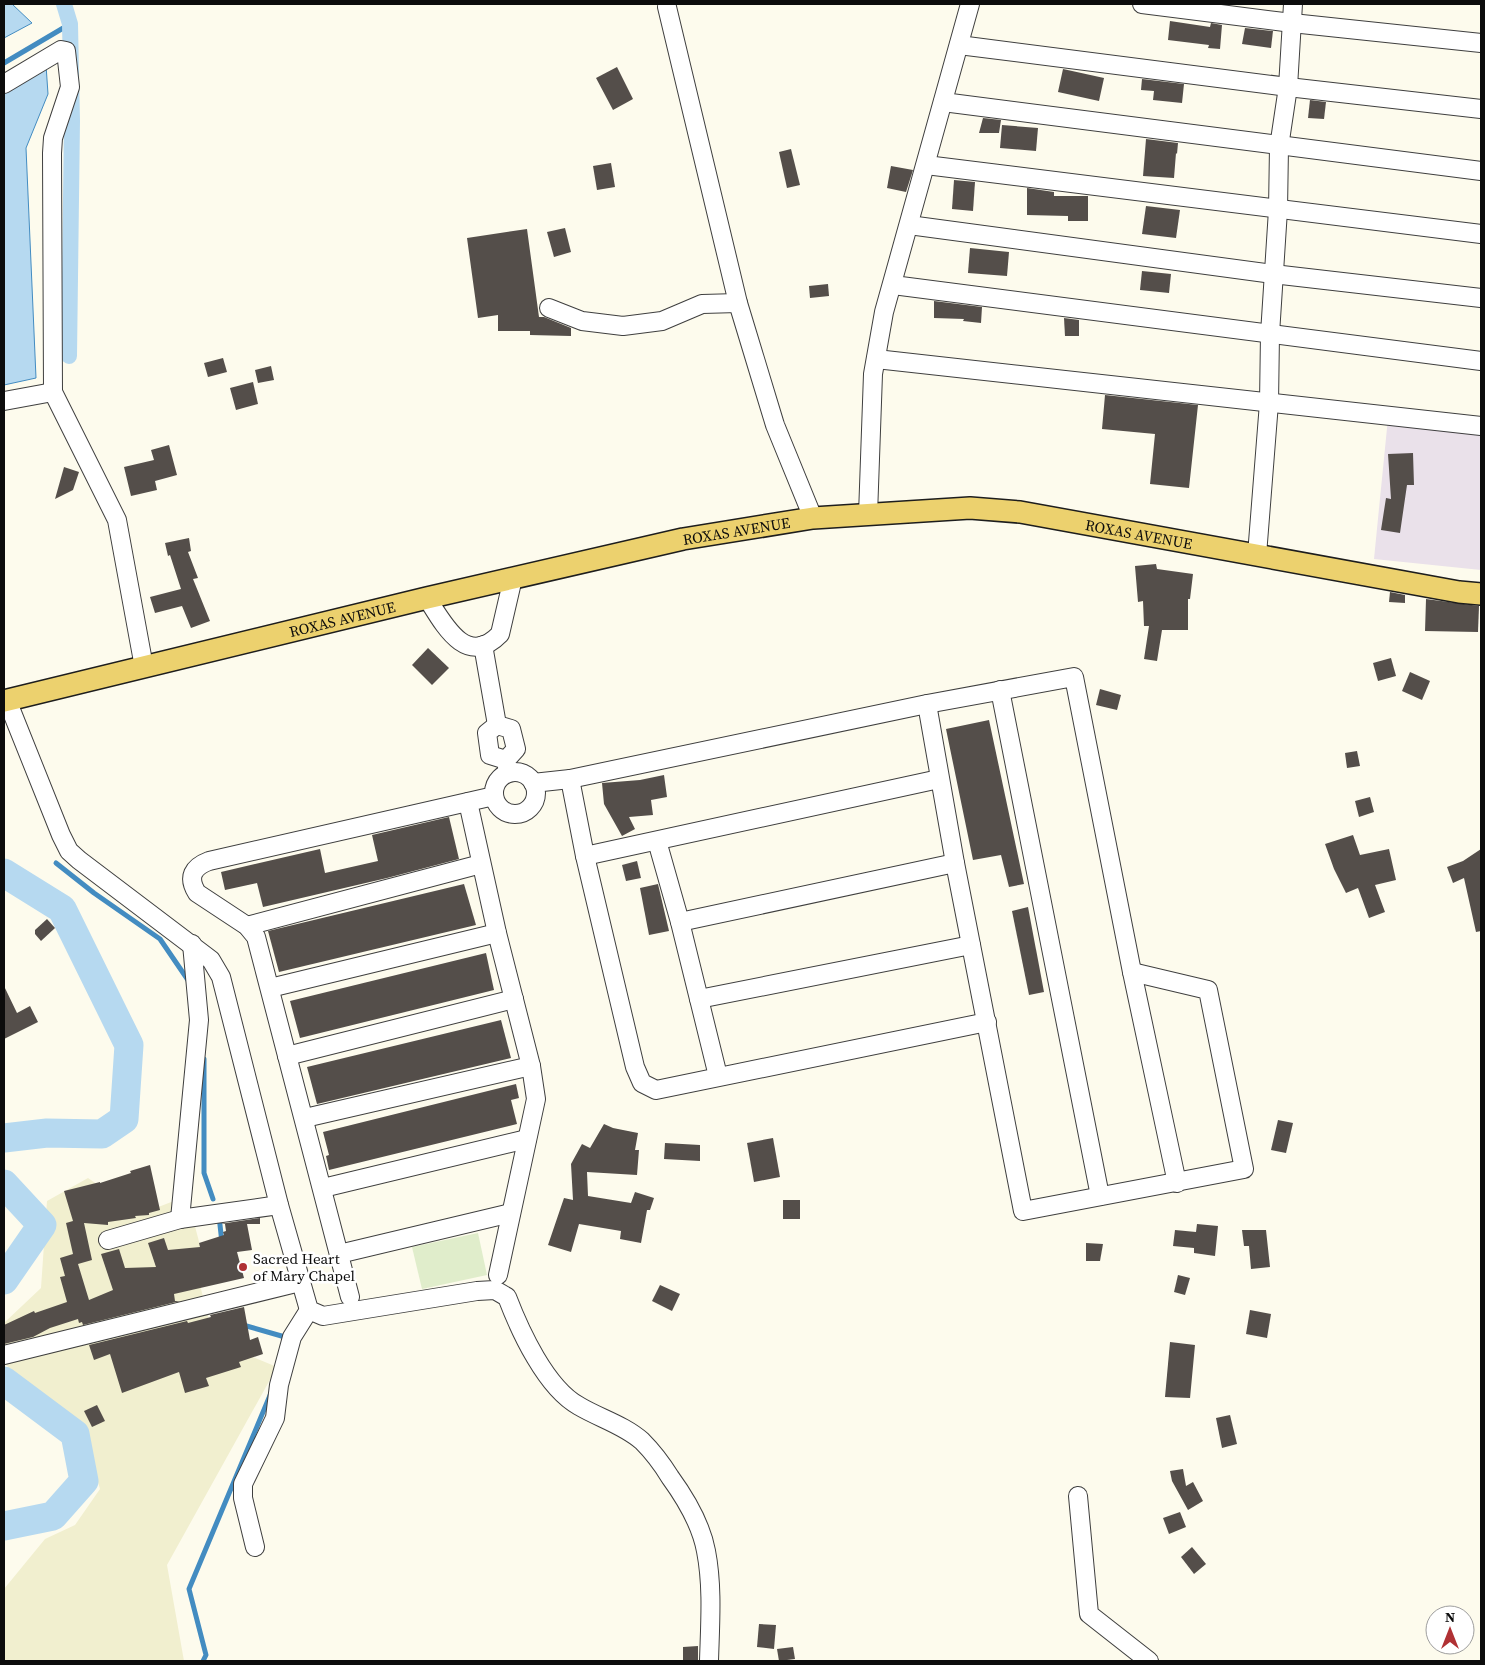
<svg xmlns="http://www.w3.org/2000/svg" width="1485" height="1665" font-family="'Source Serif 4',serif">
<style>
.industrial{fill:#eae1ea}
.farmland{fill:#f1efcf}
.pitch{fill:#e0edcb}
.water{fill:#b6d9f0;stroke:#438cc1}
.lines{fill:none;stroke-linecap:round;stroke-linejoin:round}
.stream{stroke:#438cc1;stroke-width:5}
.canal{stroke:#b6d9f0;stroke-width:16}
.river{stroke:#b6d9f0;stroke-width:29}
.building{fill:#544e4a}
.minor-casing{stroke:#3f3f3f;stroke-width:20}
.major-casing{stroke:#1d1d1d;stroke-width:24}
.minor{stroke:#fff;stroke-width:18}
.major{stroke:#ecd16e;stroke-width:21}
.poi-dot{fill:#b03134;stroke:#fff;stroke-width:2}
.labels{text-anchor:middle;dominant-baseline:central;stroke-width:5;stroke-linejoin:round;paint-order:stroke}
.street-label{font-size:15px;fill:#0c0c0c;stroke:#fff}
.poi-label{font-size:15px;fill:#0c0c0c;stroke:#fff;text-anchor:start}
</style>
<rect width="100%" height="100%" fill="#fdfbed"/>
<polygon class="industrial" points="1388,418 1481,428 1481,570 1374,559"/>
<polygon class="farmland" points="88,1178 140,1214 187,1196 202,1253 197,1273 214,1341 277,1367 167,1565 184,1661 4,1661 4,1589 45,1539 75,1525 100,1489 83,1430 6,1365 4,1353 4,1323 41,1288 47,1201"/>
<polygon class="pitch" points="478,1233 487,1275 422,1289 412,1247"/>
<g class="water">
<polygon points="4,4 12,4 32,23 4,38"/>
<polygon points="46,65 48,94 26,148 36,378 4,385 4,89"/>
</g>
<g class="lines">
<g class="stream">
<polyline points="4,63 70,24"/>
<polyline points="56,863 94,893 160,939 190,983"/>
<polyline points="204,1059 204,1173 213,1199"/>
<polyline points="219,1216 222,1243"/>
<polyline points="243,1325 285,1337 285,1339"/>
<polyline points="203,1661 206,1655 189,1589 271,1393"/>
</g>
<polyline class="canal" points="64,4 70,24 72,121 69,356"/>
<g class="river">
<polyline points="4,873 62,909 129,1045 124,1119 102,1134 47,1133 4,1138"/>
<polyline points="4,1184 42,1225 4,1280"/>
<polyline points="4,1381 75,1434 84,1481 53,1516 4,1526"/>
</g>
</g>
<g class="building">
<polygon points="1170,21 1210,27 1211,23 1222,25 1220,49 1208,48 1209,45 1168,40"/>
<polygon points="1245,28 1273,31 1271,48 1242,44"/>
<polygon points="617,67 633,99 613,110 596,78"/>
<polygon points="1063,69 1104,78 1099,101 1058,92"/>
<polygon points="1142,79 1184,84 1182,103 1153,100 1154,91 1141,90"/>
<polygon points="1310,100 1326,102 1324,119 1308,118"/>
<polygon points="983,118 1001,120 999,133 979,133"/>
<polygon points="1002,125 1038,128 1036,151 1000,148"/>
<polygon points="1146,139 1178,143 1177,154 1176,153 1174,178 1143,176"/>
<polygon points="791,149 800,185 787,188 779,152"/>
<polygon points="611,163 615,187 597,190 593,166"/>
<polygon points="891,166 913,170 906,192 887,188"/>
<polygon points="954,180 975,182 973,211 952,209"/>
<polygon points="1027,188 1054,192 1054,196 1088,196 1088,221 1068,221 1068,216 1027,215"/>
<polygon points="1146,206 1180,210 1176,238 1142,234"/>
<polygon points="565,228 571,252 554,257 547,232"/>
<polygon points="527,229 539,317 544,317 571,328 571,336 530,335 530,331 498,331 498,315 478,318 467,238"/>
<polygon points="970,248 1009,252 1007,276 968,273"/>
<polygon points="1142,271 1171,274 1169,293 1140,290"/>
<polygon points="828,284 829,296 810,298 809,286"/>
<polygon points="934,301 982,307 981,323 963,321 964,319 934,318"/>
<polygon points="1064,318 1079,320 1079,336 1065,336"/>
<polygon points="223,358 227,372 208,377 204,363"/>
<polygon points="271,366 274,380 258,383 255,370"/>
<polygon points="253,382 258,404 236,410 230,388"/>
<polygon points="1105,395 1198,405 1189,488 1150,484 1155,434 1102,429"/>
<polygon points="169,445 177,475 155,481 157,490 131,496 124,467 154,460 151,450"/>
<polygon points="1413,453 1414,485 1407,485 1400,533 1381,530 1386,498 1391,499 1388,454"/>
<polygon points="64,467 79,472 73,490 55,499"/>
<polygon points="189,538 191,551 188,552 198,578 193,579 210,621 191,628 182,606 155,613 150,597 181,589 170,555 168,556 165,543"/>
<polygon points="1156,564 1157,569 1193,574 1190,599 1188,599 1188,630 1162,630 1157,661 1144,659 1149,626 1144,626 1143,601 1138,602 1135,566"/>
<polygon points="1390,592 1405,595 1405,603 1389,602"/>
<polygon points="1426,599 1479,606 1478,632 1425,631"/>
<polygon points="428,648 449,668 432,685 412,665"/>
<polygon points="1391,658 1396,676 1378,681 1373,663"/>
<polygon points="1410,672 1430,681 1422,700 1402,691"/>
<polygon points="1100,689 1121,695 1117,710 1096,705"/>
<polygon points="989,720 1024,884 1009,887 1001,855 973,860 946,729"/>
<polygon points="1357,751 1360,766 1347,768 1345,753"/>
<polygon points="664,775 667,797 651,800 653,815 629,817 635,829 622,836 604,804 602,783 640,780"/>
<polygon points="1370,797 1374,812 1359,817 1355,801"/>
<polygon points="449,817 459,859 387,878 263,907 257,883 225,890 221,872 320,849 325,873 378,861 372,835"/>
<polygon points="1353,835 1360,855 1389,849 1396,880 1375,885 1385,912 1369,918 1358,888 1346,893 1334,869 1325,844"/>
<polygon points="1481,849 1481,931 1476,932 1464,878 1453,883 1447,867 1463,861"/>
<polygon points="637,861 641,878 626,881 622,865"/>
<polygon points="464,884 476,925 279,972 268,931"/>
<polygon points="658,884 669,931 649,935 640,888"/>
<polygon points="1028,907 1044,992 1029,995 1012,911"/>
<polygon points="47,919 55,928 41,941 35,934 35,930"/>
<polygon points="486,953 494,990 300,1038 290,1001"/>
<polygon points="4,986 17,1013 30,1006 38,1022 4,1039"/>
<polygon points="501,1020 511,1058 317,1104 307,1067"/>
<polygon points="516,1084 519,1098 511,1100 517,1124 329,1170 326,1156 329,1155 323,1132"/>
<polygon points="1278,1120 1293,1123 1286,1153 1271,1150"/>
<polygon points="604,1124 613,1128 638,1133 635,1150 639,1150 637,1175 587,1172 588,1196 631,1203 635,1192 654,1198 650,1210 647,1210 641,1243 620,1239 621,1231 579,1224 571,1252 548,1245 564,1198 573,1200 571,1164 582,1144 590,1148"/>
<polygon points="773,1138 780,1177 754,1182 747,1143"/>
<polygon points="665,1143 700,1145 700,1161 664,1159"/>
<polygon points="150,1165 160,1210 149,1213 149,1215 135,1216 136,1218 108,1222 108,1225 84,1223 92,1260 78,1264 89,1300 113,1290 101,1254 119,1249 125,1268 156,1267 148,1243 164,1238 168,1250 200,1247 199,1243 224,1235 223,1232 226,1231 225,1224 220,1224 260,1218 260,1224 247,1224 252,1250 237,1252 244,1278 174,1294 175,1301 180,1301 83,1325 82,1322 79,1323 78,1319 50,1328 33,1337 4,1344 4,1325 34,1311 35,1313 67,1302 60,1277 65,1276 60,1258 73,1254 66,1223 73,1221 64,1191 100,1182 100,1183 131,1173 130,1171"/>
<rect x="783" y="1200" width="17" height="19"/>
<polygon points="1197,1224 1218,1226 1215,1256 1194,1253 1194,1248 1173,1246 1175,1230 1196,1232"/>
<polygon points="1242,1230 1266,1230 1270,1267 1251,1269 1249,1246 1244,1246"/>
<polygon points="1086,1243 1103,1244 1100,1261 1086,1261"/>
<polygon points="1178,1275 1190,1278 1185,1295 1174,1292"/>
<polygon points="660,1285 680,1294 672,1311 652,1301"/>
<polygon points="244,1307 250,1340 258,1337 263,1354 239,1362 241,1367 206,1378 209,1386 185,1393 179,1372 122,1393 110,1354 94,1360 89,1345 187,1321 188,1323 211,1317 210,1315"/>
<polygon points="1250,1310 1271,1314 1267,1338 1246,1334"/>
<polygon points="1170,1342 1195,1345 1190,1398 1165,1397"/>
<polygon points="97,1405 105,1421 92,1427 84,1411"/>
<polygon points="1230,1415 1237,1444 1222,1448 1216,1418"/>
<polygon points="1183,1469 1186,1486 1193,1482 1203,1501 1188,1510 1172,1481 1170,1471"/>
<polygon points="1180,1512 1186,1527 1169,1534 1163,1518"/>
<polygon points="1192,1547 1206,1564 1194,1574 1181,1557"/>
<polygon points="759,1624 776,1625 774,1649 757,1647"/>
<polygon points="698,1646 698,1661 683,1661 683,1647"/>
<polygon points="793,1647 795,1659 779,1661 777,1649"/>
</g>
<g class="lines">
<g class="minor-casing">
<g id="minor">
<polyline points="1142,4 1292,23 1481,43"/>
<polyline points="667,7 738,303 775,425 813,518"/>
<polyline points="959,45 1288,87 1481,109"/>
<polyline points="4,84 61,50 66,51 70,87 53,138 52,153 53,392 117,520 144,667"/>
<polyline points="943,102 1481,171"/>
<polyline points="926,165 1481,234"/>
<polyline points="909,225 1273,274 1481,298"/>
<polyline points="893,285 1481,361"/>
<polyline points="549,308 582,321 623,326 662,321 702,304 738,303"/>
<polyline points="876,359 1481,426"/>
<polyline points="4,401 53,392"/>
<polyline points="868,515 873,374 884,312 970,4"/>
<polyline points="1257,555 1269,403 1270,334 1278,210 1279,147 1288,87 1293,4"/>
<path d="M 427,598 C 443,623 466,669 500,634 L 513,578"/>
<polyline points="483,645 497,725"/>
<polyline points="1000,690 1100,1196"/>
<path d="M 7,700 L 61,835 L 69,851 L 79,860 L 211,960 L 221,977 L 279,1205 L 309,1310 L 323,1316 L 477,1291 L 495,1290 L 507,1297 C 520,1331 546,1388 579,1406 C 599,1418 624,1425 642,1441 C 653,1452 662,1464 670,1477 C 686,1499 701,1524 706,1551 C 713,1587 710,1625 709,1661"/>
<polyline points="927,704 955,863 1023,1211 1244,1169 1208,990 1132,972"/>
<polyline points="497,725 511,729 516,749 506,760 508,773"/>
<polyline points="497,725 487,733 490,755 506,760"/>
<circle cx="515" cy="793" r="21"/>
<polyline points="570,779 585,856 635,1067 642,1083 656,1090 987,1022"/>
<polyline points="533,783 570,779 927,704 1074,677 1132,972 1177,1183"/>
<polyline points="468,802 497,933 531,1066 536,1099 498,1275"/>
<polyline points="657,841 680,922 718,1076"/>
<polyline points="585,856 939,779"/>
<polyline points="680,922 955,863"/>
<polyline points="247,926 481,864"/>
<polyline points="270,988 497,933"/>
<polyline points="699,999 971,945"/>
<polyline points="287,1056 514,999"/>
<polyline points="305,1118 531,1066"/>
<polyline points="323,1188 527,1139"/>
<polyline points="180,1219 199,1020 192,944"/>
<polyline points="108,1240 180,1219 279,1205"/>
<polyline points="339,1254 511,1213"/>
<path d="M 350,1297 L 256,937 L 247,926 L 197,893 C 187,877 193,867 209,861 L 494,796"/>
<polyline points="4,1355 300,1282"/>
<polyline points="1078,1496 1089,1614 1149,1661"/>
<polyline points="255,1547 243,1498 243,1484 275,1418 279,1385 292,1337 309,1310"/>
</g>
</g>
<g class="major-casing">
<g id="major">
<path id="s1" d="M 4,701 L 427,598 L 683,539 L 813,518 L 970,508 L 1020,512 L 1459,592 L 1481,594"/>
</g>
</g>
<use href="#minor" class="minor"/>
<use href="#major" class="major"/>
</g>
<circle class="poi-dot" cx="243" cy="1267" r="5"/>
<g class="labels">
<g class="street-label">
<text stroke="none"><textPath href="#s1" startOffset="752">ROXAS AVENUE</textPath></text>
<text stroke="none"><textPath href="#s1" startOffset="1158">ROXAS AVENUE</textPath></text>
<text stroke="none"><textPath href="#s1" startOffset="348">ROXAS AVENUE</textPath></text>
</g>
<g class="poi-label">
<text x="253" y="1258">Sacred Heart<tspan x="253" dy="17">of Mary Chapel</tspan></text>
</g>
</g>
<rect width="1485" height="1665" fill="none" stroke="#0c0c0c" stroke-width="10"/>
<g transform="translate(1450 1630)"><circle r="24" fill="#ffffff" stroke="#9e9e9e"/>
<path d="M0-4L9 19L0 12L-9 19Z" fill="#b03134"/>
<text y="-8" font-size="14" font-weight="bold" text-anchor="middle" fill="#0c0c0c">N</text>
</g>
</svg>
